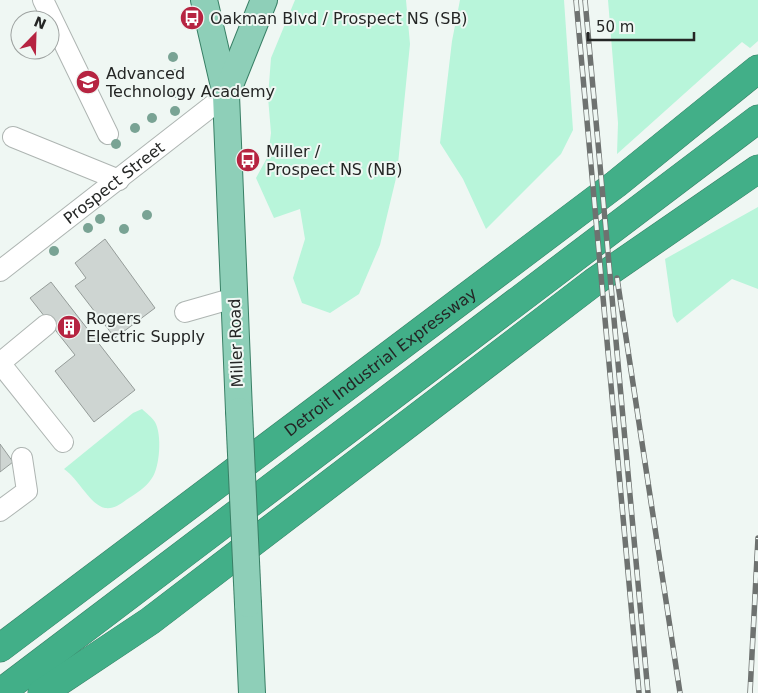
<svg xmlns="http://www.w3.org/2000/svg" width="758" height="693" font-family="'DejaVu Sans',sans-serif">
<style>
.green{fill:#b8f5da}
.building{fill:#ced5d2;stroke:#959c99}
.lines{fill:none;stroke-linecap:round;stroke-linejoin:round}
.minor-casing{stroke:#aeb5b2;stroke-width:22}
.major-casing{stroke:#387f65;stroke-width:28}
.highway-casing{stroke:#387f65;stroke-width:29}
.minor{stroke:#fff;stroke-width:20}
.major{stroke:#8ecfb8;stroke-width:26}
.highway{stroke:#42af88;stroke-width:28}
.rail-casing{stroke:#6e7270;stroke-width:5.5}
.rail{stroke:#eff7f3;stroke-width:4;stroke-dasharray:11;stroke-linecap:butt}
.major-bridge-casing{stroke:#387f65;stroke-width:28;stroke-linecap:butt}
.major-bridge{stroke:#8ecfb8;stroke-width:26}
.tree{fill:#79a394}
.labels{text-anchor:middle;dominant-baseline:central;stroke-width:4;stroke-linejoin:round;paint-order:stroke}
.poi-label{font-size:16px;fill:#242625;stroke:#eff7f3;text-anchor:start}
.street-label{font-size:16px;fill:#242625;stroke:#eff7f3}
</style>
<rect width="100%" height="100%" fill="#eff7f3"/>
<g class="green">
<polygon points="295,0 406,0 410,44 397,174 380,245 359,294 330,313 302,303 293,278 305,239 300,209 274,218 256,178 268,156 271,133 268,97 271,58"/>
<polygon points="460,0 564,0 573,130 561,154 486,229 463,179 440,143 452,41"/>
<polygon points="608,0 758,0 758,41 750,48 742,42 617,154 618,123"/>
<polygon points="758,207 758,289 732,279 677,323 673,316 665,259"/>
<path d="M 142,409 C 146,413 152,417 155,422 C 162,434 160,467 152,478 C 146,488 135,494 126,500 C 119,505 114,509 105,508 C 90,505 78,478 64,469 L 133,413 Z"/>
</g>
<g class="building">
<polygon points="105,239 155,308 115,338 75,286 86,278 75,263"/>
<polygon points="51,282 135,390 94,422 55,371 75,355 30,298"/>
<polygon points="0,444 13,462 0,472"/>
</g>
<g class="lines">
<g class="minor-casing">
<g id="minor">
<polyline points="43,0 108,134"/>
<polyline points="13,137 119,180"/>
<path id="s1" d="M 0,271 L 226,95"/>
<polyline points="185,312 234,298"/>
<polyline points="0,363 63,442"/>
<polyline points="0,363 46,325"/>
<polyline points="0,511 27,491 22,458"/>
</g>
</g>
<g class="major-casing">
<g id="major">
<polyline points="204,0 226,95"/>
<polyline points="239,411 226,95 264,0"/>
<polyline points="248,604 252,693"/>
</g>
</g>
<g class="highway-casing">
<g id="highway">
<path id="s2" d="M 0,648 L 616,184 L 758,69"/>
<polyline points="0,693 758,119"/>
<polyline points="42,693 150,621 594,282 758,169"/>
</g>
</g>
<use href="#minor" class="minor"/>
<use href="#major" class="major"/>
<use href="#highway" class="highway"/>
<g class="rail-casing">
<g id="rail">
<polyline points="576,0 639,693"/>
<polyline points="585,0 648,693"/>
<polyline points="617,278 680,693"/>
<polyline points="750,693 758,538"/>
</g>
</g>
<use href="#rail" class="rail"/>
<g class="major-bridge-casing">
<polyline id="major-bridge" points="239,411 248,604"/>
</g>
<use href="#major-bridge" class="major-bridge"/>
</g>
<g class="tree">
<circle cx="173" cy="57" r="5"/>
<circle cx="174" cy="74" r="5"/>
<circle cx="175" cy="93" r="5"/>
<circle cx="175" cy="111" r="5"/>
<circle cx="152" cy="118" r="5"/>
<circle cx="135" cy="128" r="5"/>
<circle cx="116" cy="144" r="5"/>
<circle cx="147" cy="215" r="5"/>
<circle cx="100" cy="219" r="5"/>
<circle cx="88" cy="228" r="5"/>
<circle cx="124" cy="229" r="5"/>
<circle cx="54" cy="251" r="5"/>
</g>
<defs>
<g id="bus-disc" transform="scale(1.25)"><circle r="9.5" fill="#b62441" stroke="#eff7f3"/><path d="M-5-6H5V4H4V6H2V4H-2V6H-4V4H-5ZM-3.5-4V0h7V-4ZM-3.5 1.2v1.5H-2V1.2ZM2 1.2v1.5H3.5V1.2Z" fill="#fff"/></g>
<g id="school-disc" transform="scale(1.25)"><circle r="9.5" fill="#b62441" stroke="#eff7f3"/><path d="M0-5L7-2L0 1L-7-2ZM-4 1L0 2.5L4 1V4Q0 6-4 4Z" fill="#fff"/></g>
<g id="building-disc" transform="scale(1.25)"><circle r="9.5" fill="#b62441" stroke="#eff7f3"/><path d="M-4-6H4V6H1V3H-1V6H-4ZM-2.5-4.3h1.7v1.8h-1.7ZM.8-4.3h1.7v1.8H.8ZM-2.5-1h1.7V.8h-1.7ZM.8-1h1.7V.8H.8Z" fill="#fff"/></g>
</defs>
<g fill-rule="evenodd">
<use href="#bus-disc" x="192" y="18"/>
<use href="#school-disc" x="88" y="82"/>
<use href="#bus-disc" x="248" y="160"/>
<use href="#building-disc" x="69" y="327"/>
</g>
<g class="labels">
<g class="poi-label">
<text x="210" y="18">Oakman Blvd / Prospect NS (SB)</text>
<text x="106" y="73">Advanced<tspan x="106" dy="18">Technology Academy</tspan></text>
<text x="266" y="151">Miller /<tspan x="266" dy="18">Prospect NS (NB)</tspan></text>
<text x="86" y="318">Rogers<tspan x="86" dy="18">Electric Supply</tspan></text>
</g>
<g class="street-label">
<text stroke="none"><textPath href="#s1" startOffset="144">Prospect Street</textPath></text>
<text transform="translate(236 343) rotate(-92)">Miller Road</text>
<text stroke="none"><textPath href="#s2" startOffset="476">Detroit Industrial Expressway</textPath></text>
</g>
</g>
<g transform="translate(35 35) rotate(23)"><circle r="24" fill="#eff7f3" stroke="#9ea3a1"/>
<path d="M0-4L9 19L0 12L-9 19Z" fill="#b62441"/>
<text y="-8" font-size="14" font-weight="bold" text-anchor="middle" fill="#242625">N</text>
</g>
<path d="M588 32v8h106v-8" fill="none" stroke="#242625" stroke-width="2.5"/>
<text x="596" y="32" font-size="15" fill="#242625" stroke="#eff7f3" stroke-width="4" paint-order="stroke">50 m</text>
</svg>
